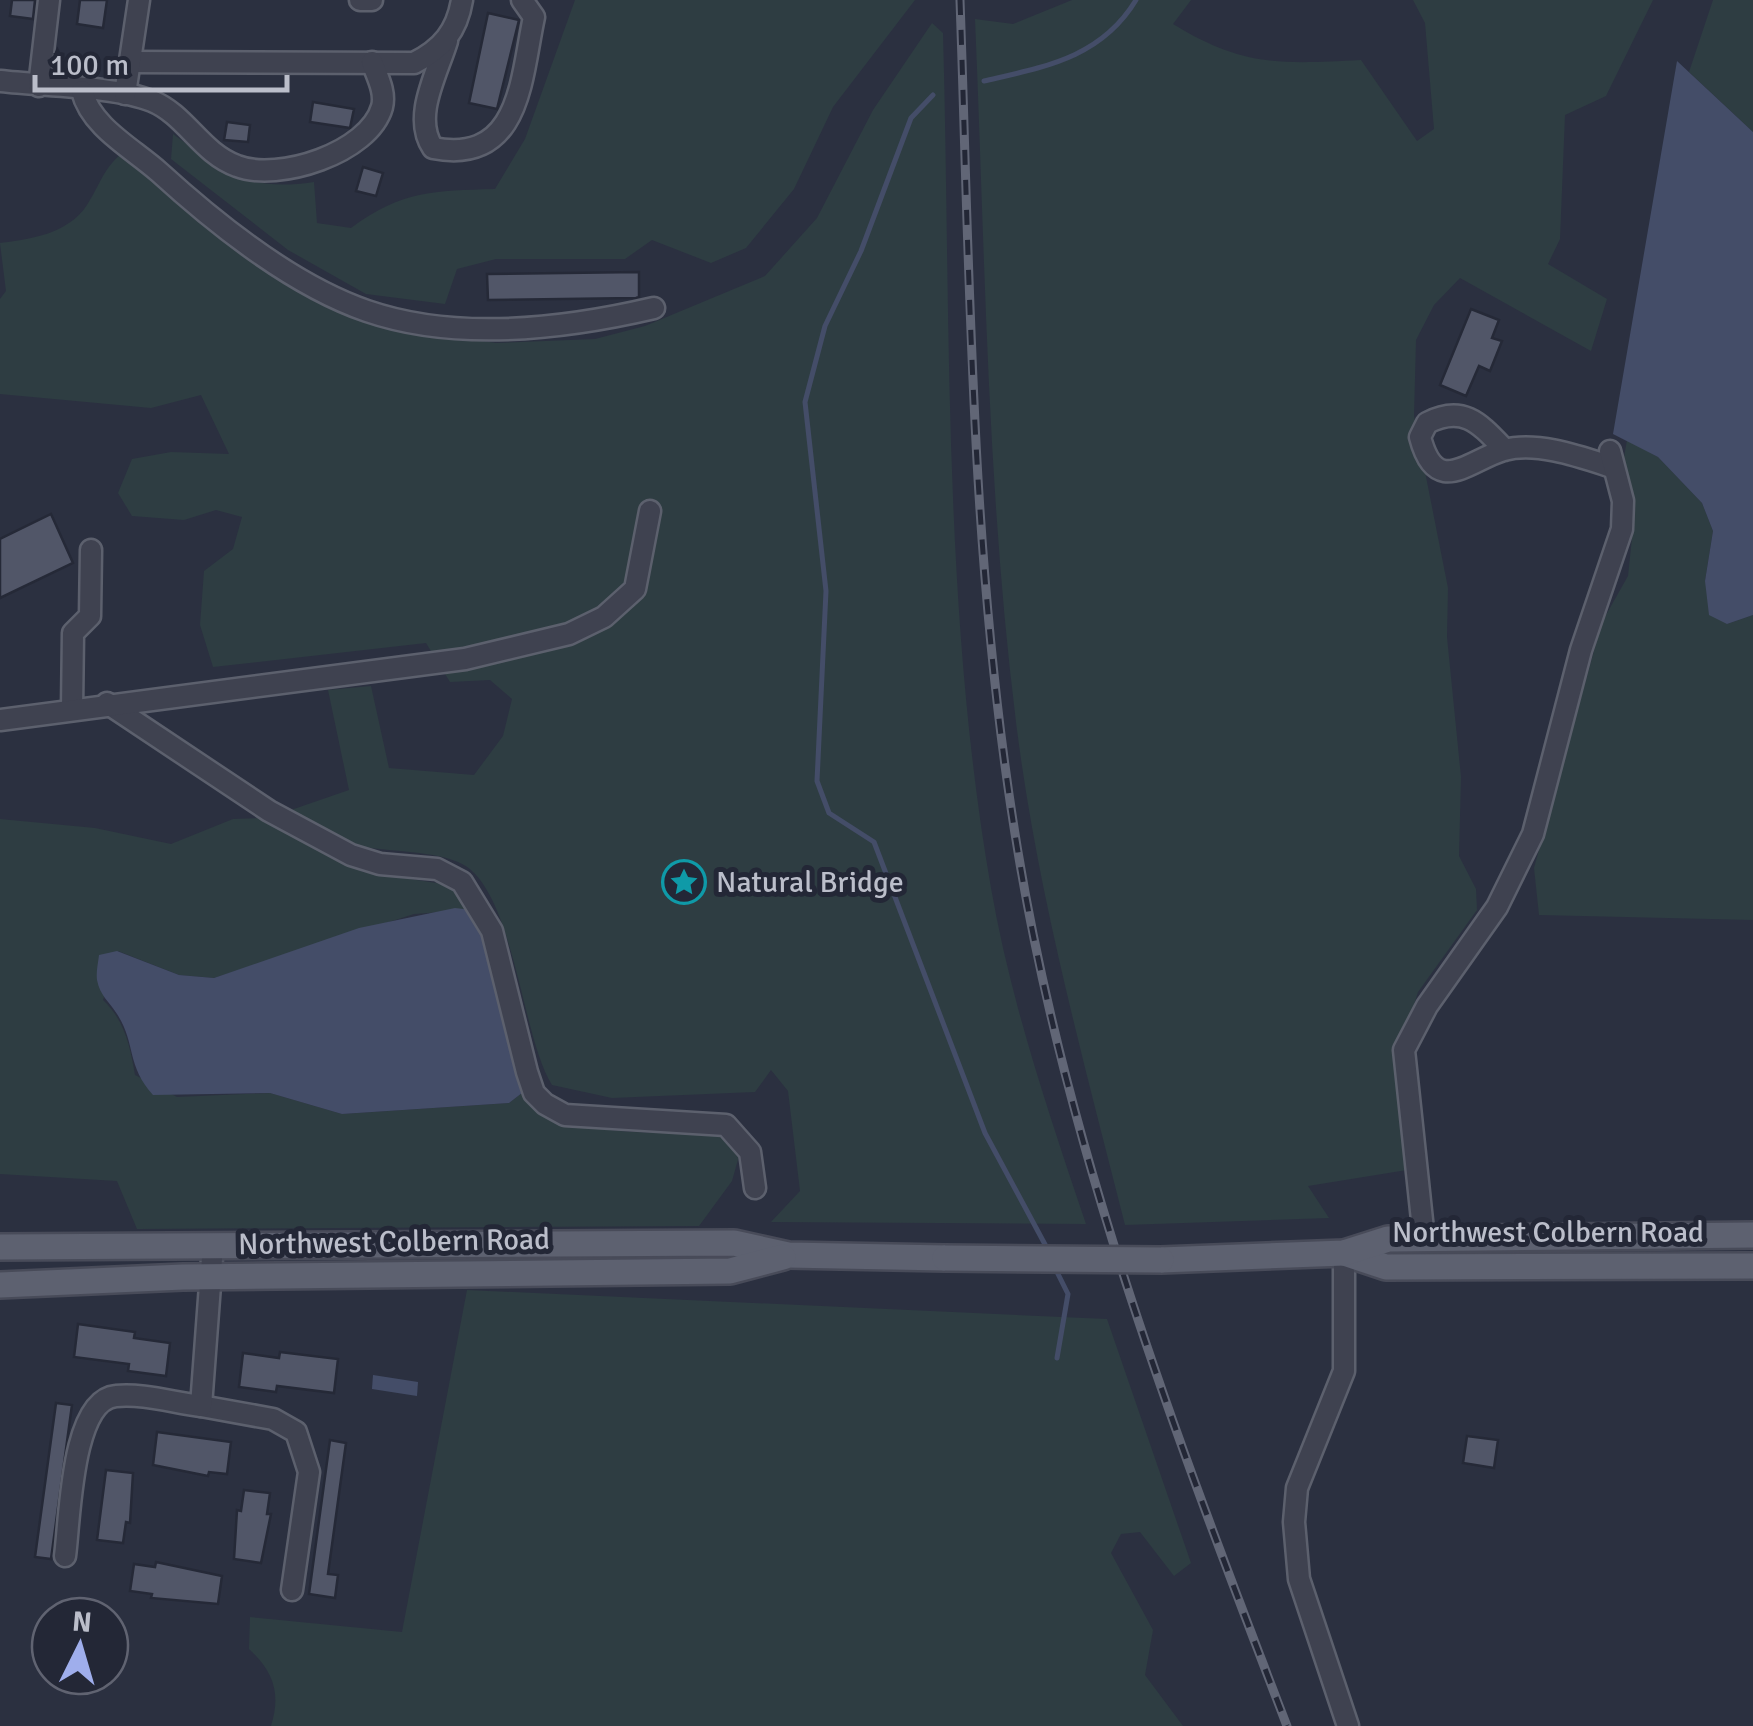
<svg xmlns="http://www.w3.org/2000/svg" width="1753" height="1726" font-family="Signika,sans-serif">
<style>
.green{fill:#2e3d42}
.water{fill:#444d68}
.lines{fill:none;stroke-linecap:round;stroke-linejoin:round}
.stream{stroke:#444d68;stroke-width:5}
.building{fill:#515668;stroke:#252937;stroke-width:2.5}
.minor-casing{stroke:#5c606d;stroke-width:25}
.major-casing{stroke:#484b59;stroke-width:30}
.minor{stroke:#3f4250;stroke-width:20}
.major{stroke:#5d6170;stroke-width:25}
.rail-casing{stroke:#616676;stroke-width:9}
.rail{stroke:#232736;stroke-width:5;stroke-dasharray:15;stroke-linecap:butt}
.major-bridge-casing{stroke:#484b59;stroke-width:30;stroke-linecap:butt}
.major-bridge{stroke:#5d6170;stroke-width:25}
.labels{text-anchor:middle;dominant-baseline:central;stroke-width:10;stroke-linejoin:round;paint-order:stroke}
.poi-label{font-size:30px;fill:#bbbeca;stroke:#232736;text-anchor:start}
.street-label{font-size:30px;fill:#bbbeca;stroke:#232736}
</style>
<rect width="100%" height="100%" fill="#2b3040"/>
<g class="green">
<path d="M 575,0 L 915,0 L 833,107 L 794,189 L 746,248 L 711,263 L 652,240 L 625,259 L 496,259 L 457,269 L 445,304 L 366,294 L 288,250 L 171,159 L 173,134 C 226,172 246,192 314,182 L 317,223 L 351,228 C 402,190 434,191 495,189 L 525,139 Z"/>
<path d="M 1072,0 L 1191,0 L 1173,24 C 1243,67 1281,64 1361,60 L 1417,141 L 1434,129 L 1425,23 L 1413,0 L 1653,0 L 1606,96 L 1565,115 L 1560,239 L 1548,264 L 1607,299 L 1591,351 L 1460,278 L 1434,305 L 1416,340 L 1414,416 L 1448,588 L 1447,637 L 1461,777 L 1459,856 L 1476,889 L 1477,910 L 1418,992 L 1394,1070 L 1407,1170 L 1308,1186 L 1329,1218 L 1125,1225 C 1083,1059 1037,892 1016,722 C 987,489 985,253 975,19 L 1013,24 Z"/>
<polygon points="1713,0 1753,0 1753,132 1689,72"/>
<path d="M 932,23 L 943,33 C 951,317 942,607 991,888 C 1011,1003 1049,1114 1086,1224 L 771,1222 L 800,1191 L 788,1091 L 771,1070 L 755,1092 L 612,1098 L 552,1085 C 521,1037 514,884 458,862 C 426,849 385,853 351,844 C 331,838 310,821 291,810 L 349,790 L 328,690 L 371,686 L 389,768 L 474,775 L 503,736 L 512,699 L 490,680 L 450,682 L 426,643 L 213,667 L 200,625 L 204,571 L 233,549 L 242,517 L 216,510 L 184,520 L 132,516 L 118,493 L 132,459 L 171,452 L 229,454 L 201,395 L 151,408 L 0,394 L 0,299 L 6,291 L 0,243 C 31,239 68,234 87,205 C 100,185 104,166 124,152 L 251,258 L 368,323 L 496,343 L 595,339 L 645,326 L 765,276 L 817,218 L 873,110 Z"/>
<polygon points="1627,440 1658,457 1702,503 1713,531 1705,581 1727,624 1753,615 1753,920 1539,915 1534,868 1602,622 1628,576 1633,528 1631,488 1623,463"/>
<path d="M 260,818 L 363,872 L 450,885 L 472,910 L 414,914 L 214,978 L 179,975 L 118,951 L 103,1000 C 125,1021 130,1046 135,1075 L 177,1097 L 270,1093 L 342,1114 L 509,1103 L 522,1093 C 567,1142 656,1130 718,1134 L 739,1156 L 732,1181 L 699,1226 L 137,1229 L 117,1181 L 0,1174 L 0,819 L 95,828 L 171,844 L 233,819 Z"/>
<path d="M 467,1290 L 1107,1319 L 1191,1563 L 1174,1576 L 1140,1532 L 1121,1534 L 1111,1553 L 1153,1630 L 1145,1675 L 1183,1726 L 271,1726 C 281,1694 274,1672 249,1649 L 250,1617 L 402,1632 Z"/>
</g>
<g class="water">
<polygon points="1677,61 1753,132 1753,615 1727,624 1709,615 1705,581 1713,531 1702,503 1658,457 1613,434"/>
<path d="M 455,908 L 472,910 L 498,983 L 522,1093 L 509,1103 L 342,1114 L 270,1093 L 153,1095 C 126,1065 136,1043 117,1014 C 109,1001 100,996 97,980 C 96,971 98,964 99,955 L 117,951 L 179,975 L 214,978 L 359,928 Z"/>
<polygon points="373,1375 418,1382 417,1396 372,1389"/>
</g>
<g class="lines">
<g class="stream">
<path d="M 984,81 C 1044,67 1101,58 1136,0"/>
<polyline points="933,95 911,118 861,251 825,326 805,402 826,591 817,781 829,813 874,842 985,1133 1048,1250"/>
<polyline points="1056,1270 1068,1294 1057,1358"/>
</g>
</g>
<g class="building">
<polygon points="12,0 35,0 33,19 10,16"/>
<polygon points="80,0 107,0 103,28 77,24"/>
<polygon points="488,13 519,20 497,109 469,103"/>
<polygon points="313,102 354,109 350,128 310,122"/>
<polygon points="227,122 250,125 248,142 224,140"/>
<polygon points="363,167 383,173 376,196 356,191"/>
<polygon points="639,272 639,297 636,298 488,300 487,274"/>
<polygon points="1471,309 1499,320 1492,338 1502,341 1490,371 1479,366 1466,396 1440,385"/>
<polygon points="51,514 73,563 0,598 0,539"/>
<polygon points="78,1324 135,1332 134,1338 170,1343 166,1376 128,1371 129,1364 74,1357"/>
<polygon points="280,1352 338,1359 334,1393 277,1386 276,1392 239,1387 243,1353 279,1358"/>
<polygon points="56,1403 72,1405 51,1559 35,1557"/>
<polygon points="157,1432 231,1442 227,1474 209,1472 208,1476 153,1465"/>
<polygon points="1467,1436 1498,1440 1494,1468 1463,1463"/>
<polygon points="330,1440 346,1443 328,1574 338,1575 335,1598 309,1594"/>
<polygon points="106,1470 133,1473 130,1523 126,1522 123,1543 97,1540"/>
<polygon points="244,1490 270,1493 267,1514 271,1514 261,1563 234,1559 237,1510 241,1511"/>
<polygon points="156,1562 222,1576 218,1604 151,1598 152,1594 130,1591 134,1564 155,1567"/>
</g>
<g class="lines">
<g class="minor-casing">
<g id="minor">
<polyline points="360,0 372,0"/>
<path d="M 447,41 C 437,74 412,117 433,148 C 521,165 521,77 534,17 L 522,0"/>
<path d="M 130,62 L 414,63 C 442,49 457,31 462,0"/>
<path d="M 0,81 C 42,86 115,86 152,101 C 186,115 201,153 237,166 C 278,182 369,153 382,107 C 386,92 377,76 372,62"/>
<polyline points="39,86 49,0"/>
<path d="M 82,91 C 91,127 132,148 159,172 C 216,224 294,286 367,311 C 457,342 564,329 654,308"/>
<polyline points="125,94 139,0"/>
<path d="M 1505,450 C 1480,424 1464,404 1427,423 L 1420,437 C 1436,499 1469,460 1504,450 C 1537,441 1581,457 1612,467"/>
<polyline points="107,703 269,811 351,855 380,864 437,869 462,882 492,931 527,1072 534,1093 545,1104 565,1115 726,1125 750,1152 755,1188"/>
<polyline points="72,709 73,633 90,616 91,550"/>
<polyline points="0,720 465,659 569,634 604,617 635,589 650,511"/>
<polyline points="1424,1239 1404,1050 1427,1006 1497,907 1533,834 1581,650 1622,529 1623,501 1610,451"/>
<polyline points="1344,1253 1344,1371 1297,1488 1294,1522 1299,1579 1348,1726"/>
<polyline points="201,1406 273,1419 296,1432 309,1472 292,1590"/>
<path d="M 65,1556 C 70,1520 71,1400 116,1396 C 142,1393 175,1403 201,1406 L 213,1245"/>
</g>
</g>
<g class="major-casing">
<g id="major">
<polyline points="0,1247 734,1243 788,1255 945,1258"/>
<polyline points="1344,1253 1386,1267 1753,1266"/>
<polyline points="1161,1260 1344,1253 1388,1239 1753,1235"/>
<polyline points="0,1285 183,1277 730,1271 783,1257"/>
</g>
</g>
<use href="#minor" class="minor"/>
<use href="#major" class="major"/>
<g class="rail-casing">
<path id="rail" d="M 960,0 C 970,284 971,571 1018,852 C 1068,1155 1177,1440 1287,1726"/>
</g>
<use href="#rail" class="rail"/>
<g class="major-bridge-casing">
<polyline id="major-bridge" points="945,1258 1161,1260"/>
</g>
<use href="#major-bridge" class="major-bridge"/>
</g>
<defs>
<g id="sight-ring" transform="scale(2.25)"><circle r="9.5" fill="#232736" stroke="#0f9aa8" stroke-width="1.5"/><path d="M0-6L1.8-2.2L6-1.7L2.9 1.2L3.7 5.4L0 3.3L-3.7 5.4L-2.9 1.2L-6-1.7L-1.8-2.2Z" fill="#0f9aa8"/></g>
</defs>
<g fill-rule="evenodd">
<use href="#sight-ring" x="684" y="882"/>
</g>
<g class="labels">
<g class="poi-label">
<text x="716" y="882">Natural Bridge</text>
</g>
<g class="street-label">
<text x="1548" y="1232">Northwest Colbern Road</text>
<text transform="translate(394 1242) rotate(-1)">Northwest Colbern Road</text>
</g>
</g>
<g transform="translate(80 1646) rotate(5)"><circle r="48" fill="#232736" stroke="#606371" stroke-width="2.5"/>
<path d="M0-8L18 38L0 25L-18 38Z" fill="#9faeec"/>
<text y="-15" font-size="28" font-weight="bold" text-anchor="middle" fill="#bbbeca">N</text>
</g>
<path d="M35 75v15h252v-15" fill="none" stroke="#bbbeca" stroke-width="5"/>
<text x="50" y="75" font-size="30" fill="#bbbeca" stroke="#232736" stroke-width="8" paint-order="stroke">100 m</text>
</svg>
